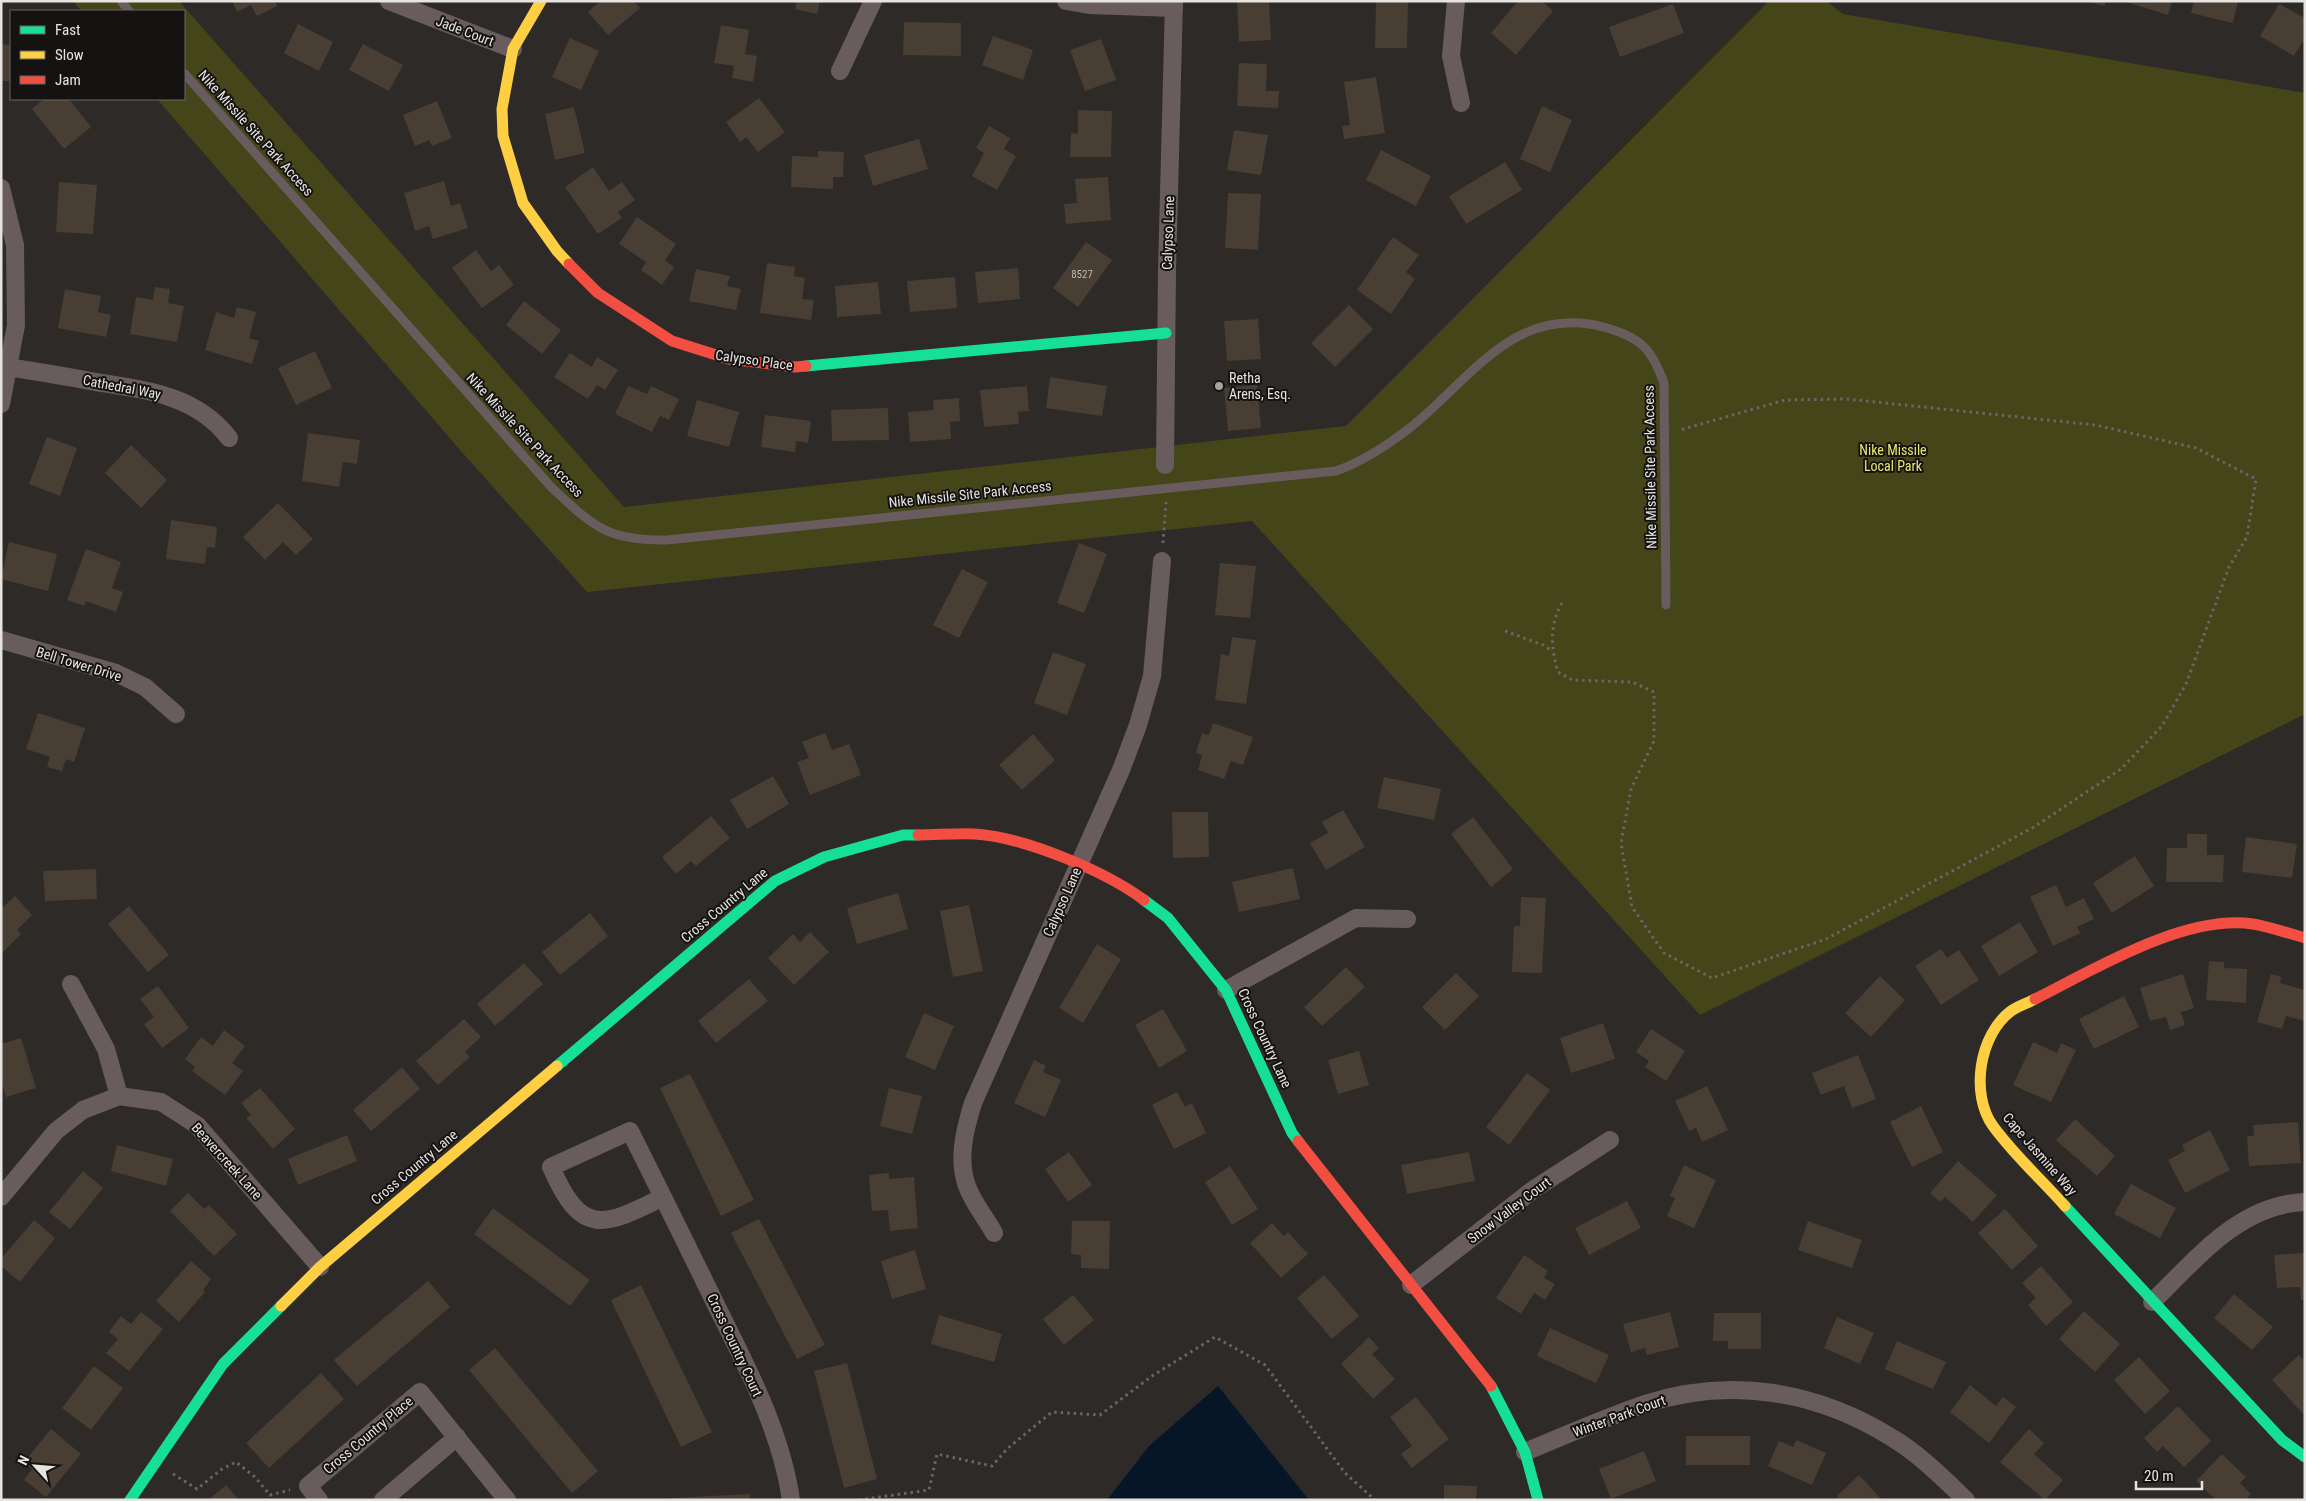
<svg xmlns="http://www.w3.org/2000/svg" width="2306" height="1501" font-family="'Roboto Condensed',sans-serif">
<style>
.green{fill:#444518}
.water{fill:#061626}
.building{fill:#483e33}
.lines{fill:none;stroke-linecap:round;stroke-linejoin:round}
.path{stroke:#6c6566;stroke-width:3;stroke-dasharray:2.5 4;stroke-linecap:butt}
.lane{stroke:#685c5f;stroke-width:9}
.street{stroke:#685c5f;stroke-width:18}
.fast{stroke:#16e098;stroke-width:11}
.slow{stroke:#ffcf43;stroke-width:11}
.jam{stroke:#f24e42;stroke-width:11}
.poi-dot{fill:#a5a2a0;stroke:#151311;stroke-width:2}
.labels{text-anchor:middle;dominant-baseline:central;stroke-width:4;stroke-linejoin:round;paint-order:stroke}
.number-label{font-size:11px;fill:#bebab6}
.street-label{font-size:14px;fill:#e6e3e1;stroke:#151311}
.poi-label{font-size:14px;fill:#e6e3e1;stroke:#151311;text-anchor:start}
.park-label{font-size:14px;fill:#e5e971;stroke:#151311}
</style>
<rect width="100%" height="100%" fill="#2d2a28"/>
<polygon class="green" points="73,1 179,1 624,507 1346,426 1769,1 1826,1 1843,14 2305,93 2305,714 1700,1015 1252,521 587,592 460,450 157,99 184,99 184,11 82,11"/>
<polygon class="water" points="1218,1386 1309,1500 1107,1500 1149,1446"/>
<g class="building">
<polygon points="232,1 275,1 277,6 257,16 251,5 237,12"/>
<polygon points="600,1 634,1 640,8 608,35 588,12"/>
<polygon points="797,1 820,1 817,14 795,9"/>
<polygon points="1237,1 1269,1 1271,40 1239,42"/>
<polygon points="1376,1 1408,1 1407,48 1375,48"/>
<polygon points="1518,1 1542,1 1553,11 1516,55 1491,33"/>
<polygon points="2086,1 2105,1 2105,6"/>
<polygon points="2123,1 2172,1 2168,15"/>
<polygon points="2194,1 2238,1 2233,23 2191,13"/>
<polygon points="1673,4 1684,33 1620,57 1609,27"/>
<polygon points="2279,4 2305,18 2305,43 2302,42 2294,56 2260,36"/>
<polygon points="904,22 961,23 961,56 903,55"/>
<polygon points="298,24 333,42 319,71 284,53"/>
<polygon points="721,25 749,30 745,54 757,56 753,82 732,78 734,66 714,63"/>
<polygon points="993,36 1033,50 1023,80 982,65"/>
<polygon points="570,38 599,51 581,90 552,77"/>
<polygon points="1101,39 1116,80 1085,91 1070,50"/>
<polygon points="1,44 11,45 11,81 1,81"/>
<polygon points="363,44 403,65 389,91 349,70"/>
<polygon points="1239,63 1267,64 1266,91 1279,91 1278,108 1237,106"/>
<polygon points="1376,77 1385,133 1344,139 1342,126 1350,125 1344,82"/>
<polygon points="759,98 785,132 758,152 746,137 740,142 726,122"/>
<polygon points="44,99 69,99 91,127 64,149 32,109"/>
<polygon points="437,101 452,138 432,146 429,140 415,146 403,115"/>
<polygon points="1542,106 1572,120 1550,172 1520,159"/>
<polygon points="574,107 585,153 555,160 545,114"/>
<polygon points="1078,110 1112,111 1111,157 1070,157 1071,133 1078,134"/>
<polygon points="989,126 1010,138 1004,149 1016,156 997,190 972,176 984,153 976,148"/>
<polygon points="1234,130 1268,135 1261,175 1227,170"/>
<polygon points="919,139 928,169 873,186 864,155"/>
<polygon points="1381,150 1431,176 1416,206 1366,180"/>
<polygon points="818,151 844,152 843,177 833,177 833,189 791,187 792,156 818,157"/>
<polygon points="1505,162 1522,190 1466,224 1449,196"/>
<polygon points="593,167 609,191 622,182 635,200 618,212 622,218 598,234 565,187"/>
<polygon points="1108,177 1111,220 1066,224 1064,204 1077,203 1075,179"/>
<polygon points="444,181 451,206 460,203 468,228 433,239 429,226 415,231 404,193"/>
<polygon points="59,182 97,185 93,234 56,232"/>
<polygon points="1228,193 1261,194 1258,250 1225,248"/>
<polygon points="637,217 676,244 665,260 674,267 662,285 641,270 646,262 619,244"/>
<polygon points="1393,237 1419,255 1406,272 1415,279 1391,314 1357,290"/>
<polygon points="1086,242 1112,260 1078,307 1053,288"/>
<polygon points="476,250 491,271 499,265 514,285 482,308 452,268"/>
<polygon points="767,263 795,267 794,276 805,278 802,299 814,300 811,320 760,313"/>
<polygon points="1018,268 1020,299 978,303 975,272"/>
<polygon points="696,269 730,276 727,286 741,289 736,310 689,301"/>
<polygon points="955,277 957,308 910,312 907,281"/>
<polygon points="878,282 881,314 837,317 835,286"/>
<polygon points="155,287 170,289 168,303 184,306 177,342 130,334 136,297 153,300"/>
<polygon points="65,289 101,296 98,312 111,315 106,337 58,328"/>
<polygon points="524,301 561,330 542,354 506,325"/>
<polygon points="1349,305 1373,329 1335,367 1311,343"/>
<polygon points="237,307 256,312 249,338 259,341 252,364 205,350 216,312 234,318"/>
<polygon points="1258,319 1261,359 1227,361 1224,321"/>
<polygon points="315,351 332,388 296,405 278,368"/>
<polygon points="570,353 592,367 597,357 618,370 605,390 597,385 588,399 554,377"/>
<polygon points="1050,377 1107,386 1102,416 1046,408"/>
<polygon points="1257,385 1261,428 1228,431 1224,388"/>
<polygon points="628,386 647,394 651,386 679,399 669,420 660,416 652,432 615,414"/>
<polygon points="1027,386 1029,411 1018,412 1019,424 984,427 980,390"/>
<polygon points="959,398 960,421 950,422 951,439 910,442 908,412 934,410 933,400"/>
<polygon points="697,400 739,412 729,447 687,436"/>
<polygon points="888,408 889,440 832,441 831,410"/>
<polygon points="765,415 811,421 808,443 796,441 795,452 761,447"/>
<polygon points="308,433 360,440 357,464 343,462 339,487 302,481"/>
<polygon points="47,437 77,448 60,496 29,484"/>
<polygon points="131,445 167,480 141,508 105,473"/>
<polygon points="278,503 313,539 296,555 283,542 265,560 243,537"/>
<polygon points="171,520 217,527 215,548 207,547 205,564 166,559"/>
<polygon points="9,542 57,554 48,591 1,579"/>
<polygon points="1079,543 1107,554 1084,613 1057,603"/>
<polygon points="86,549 121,562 112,588 123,592 116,612 86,601 84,606 67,600"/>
<polygon points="1220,563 1256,566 1250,618 1215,615"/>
<polygon points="962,569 988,582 959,638 933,625"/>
<polygon points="1232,637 1256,640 1246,704 1215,700 1221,654 1229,656"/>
<polygon points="1053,652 1086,664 1067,715 1034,703"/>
<polygon points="38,713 85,728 74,762 66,759 62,771 47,767 50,757 26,749"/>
<polygon points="1213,723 1253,737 1243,765 1231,761 1224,779 1198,770 1202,755 1196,753 1202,733 1209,735"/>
<polygon points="825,733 832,750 849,744 861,775 810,795 797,762 809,758 802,742"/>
<polygon points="1033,734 1055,760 1022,790 999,765"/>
<polygon points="773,776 789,804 747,829 730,800"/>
<polygon points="1384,777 1441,789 1434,820 1377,808"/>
<polygon points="1343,810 1365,847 1326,870 1310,843 1328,833 1322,822"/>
<polygon points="1172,812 1208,812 1209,857 1173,858"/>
<polygon points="711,816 730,838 696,866 691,861 676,874 662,857"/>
<polygon points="1473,817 1513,869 1491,887 1451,834"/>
<polygon points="2187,834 2207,834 2207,855 2224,855 2223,882 2166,882 2167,848 2187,848"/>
<polygon points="2246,837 2297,844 2292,878 2242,872"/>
<polygon points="2135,856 2154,886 2112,913 2093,883"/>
<polygon points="1293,868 1300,899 1239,912 1232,882"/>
<polygon points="96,869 97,899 45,901 43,871"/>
<polygon points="2056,885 2066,907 2084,898 2094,919 2077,927 2081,933 2053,946 2030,897"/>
<polygon points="898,893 908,929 857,944 847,908"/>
<polygon points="15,896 32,915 17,930 21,934 1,954 1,909"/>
<polygon points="1521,897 1546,898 1542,973 1512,972 1514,926 1520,926"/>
<polygon points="969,905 983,971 953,977 940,911"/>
<polygon points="129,906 169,955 148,972 108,924"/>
<polygon points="590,913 608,936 560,975 542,952"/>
<polygon points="2020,922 2038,952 1999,976 1981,946"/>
<polygon points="810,932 829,952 794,985 768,958 793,934 800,942"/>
<polygon points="1097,944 1121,959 1083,1023 1059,1008"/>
<polygon points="1941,949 1947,958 1959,950 1979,980 1941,1005 1915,966"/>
<polygon points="2209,961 2224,962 2224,968 2247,969 2246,1003 2206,1000"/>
<polygon points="524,963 543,984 495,1026 477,1004"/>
<polygon points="1346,967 1365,987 1322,1026 1304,1007"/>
<polygon points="1456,973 1479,996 1445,1030 1422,1007"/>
<polygon points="2183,974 2194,1008 2181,1012 2185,1025 2170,1030 2166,1017 2150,1021 2140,988"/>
<polygon points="2271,974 2281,977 2280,983 2305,990 2305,1021 2286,1016 2282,1029 2257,1022"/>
<polygon points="1880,976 1905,1000 1871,1037 1845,1013"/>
<polygon points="749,979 768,1001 716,1043 698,1021"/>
<polygon points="158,986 189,1028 162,1048 144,1024 154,1017 140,999"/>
<polygon points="2124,996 2139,1027 2094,1049 2079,1019"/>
<polygon points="1163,1009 1187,1051 1159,1068 1135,1025"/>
<polygon points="924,1013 954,1026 935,1070 905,1057"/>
<polygon points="464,1019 481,1037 465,1052 470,1057 438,1085 416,1061"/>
<polygon points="1603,1023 1615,1059 1571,1073 1560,1038"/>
<polygon points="1651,1029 1685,1051 1666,1081 1645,1067 1649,1061 1636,1052"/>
<polygon points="224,1030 245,1046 232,1063 243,1071 225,1095 192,1071 195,1067 185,1059 201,1037 213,1046"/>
<polygon points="21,1038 36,1088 6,1097 1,1081 1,1044"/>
<polygon points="2033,1042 2057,1053 2061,1043 2076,1050 2051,1102 2013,1085"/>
<polygon points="1359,1051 1369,1085 1338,1094 1328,1060"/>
<polygon points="1858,1055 1876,1099 1852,1108 1844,1086 1821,1095 1812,1073"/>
<polygon points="1034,1060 1046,1066 1043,1072 1061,1080 1045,1117 1014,1103"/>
<polygon points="402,1067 420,1089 371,1131 353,1110"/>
<polygon points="1527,1073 1550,1090 1509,1145 1486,1127"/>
<polygon points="690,1074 754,1200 721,1216 660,1088"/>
<polygon points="1707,1086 1728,1130 1702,1142 1696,1128 1689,1131 1675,1101"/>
<polygon points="260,1088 295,1129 273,1149 246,1118 251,1115 241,1103"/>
<polygon points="889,1088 922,1096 912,1134 880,1126"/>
<polygon points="1177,1092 1185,1107 1192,1103 1206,1133 1174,1149 1152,1105"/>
<polygon points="1921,1106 1943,1152 1912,1167 1890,1122"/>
<polygon points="2075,1119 2115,1156 2097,1176 2056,1140"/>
<polygon points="2298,1122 2301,1163 2249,1166 2247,1136 2254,1136 2253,1125"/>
<polygon points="2210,1130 2230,1170 2185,1193 2168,1160 2185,1151 2182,1145"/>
<polygon points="347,1135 357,1161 298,1185 288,1159"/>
<polygon points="117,1145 173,1159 166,1186 111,1171"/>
<polygon points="1069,1152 1092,1185 1068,1202 1045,1169"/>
<polygon points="1469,1152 1475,1181 1407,1194 1401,1165"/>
<polygon points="1958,1161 1997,1195 1973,1222 1945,1197 1940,1202 1930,1193"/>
<polygon points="1684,1165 1716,1180 1694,1228 1667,1216 1675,1198 1670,1196"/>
<polygon points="1230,1166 1258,1209 1232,1225 1205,1182"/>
<polygon points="83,1171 103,1188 70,1229 49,1212"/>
<polygon points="889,1173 889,1179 914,1177 918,1228 890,1231 888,1210 872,1211 869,1175"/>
<polygon points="2131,1184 2176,1208 2160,1238 2114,1214"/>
<polygon points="188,1193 204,1209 209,1205 237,1234 214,1256 170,1211"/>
<polygon points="1627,1201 1641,1228 1589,1255 1575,1228"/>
<polygon points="493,1208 590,1280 570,1306 474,1234"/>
<polygon points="2005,1209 2038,1246 2012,1270 1978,1233"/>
<polygon points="759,1219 825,1345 797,1359 731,1233"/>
<polygon points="34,1220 55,1238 20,1282 1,1266 1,1259"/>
<polygon points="1072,1221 1110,1221 1109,1269 1081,1268 1081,1255 1071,1254"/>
<polygon points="1808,1221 1862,1240 1852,1268 1798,1250"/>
<polygon points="1272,1223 1284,1236 1288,1232 1308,1254 1281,1278 1250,1243"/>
<polygon points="915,1250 926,1289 892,1299 881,1261"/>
<polygon points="2305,1253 2305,1300 2301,1300 2300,1287 2277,1288 2274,1255"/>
<polygon points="1524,1255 1548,1271 1544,1278 1555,1284 1545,1300 1534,1293 1521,1314 1496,1298"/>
<polygon points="191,1261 211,1279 203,1290 205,1292 179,1322 156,1301"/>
<polygon points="2041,1266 2073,1302 2046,1326 2028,1305 2036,1298 2022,1283"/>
<polygon points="1324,1275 1359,1316 1332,1339 1297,1298"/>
<polygon points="428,1281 450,1307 357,1386 334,1360"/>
<polygon points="641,1285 712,1432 681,1447 611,1300"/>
<polygon points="2234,1294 2273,1327 2252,1350 2214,1318"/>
<polygon points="1073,1295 1094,1320 1064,1345 1043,1319"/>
<polygon points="2084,1311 2120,1344 2095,1372 2059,1339"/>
<polygon points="141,1312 163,1329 129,1371 106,1353 118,1339 109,1332 121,1316 131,1324"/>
<polygon points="1670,1312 1679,1347 1647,1355 1645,1348 1631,1352 1623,1324"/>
<polygon points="1714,1313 1761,1313 1761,1349 1728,1349 1728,1341 1713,1341"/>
<polygon points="939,1315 1002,1334 994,1362 931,1344"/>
<polygon points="1837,1317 1874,1333 1860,1364 1824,1348"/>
<polygon points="1550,1328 1609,1355 1596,1383 1537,1356"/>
<polygon points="1369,1337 1379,1348 1372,1354 1395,1379 1373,1399 1341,1364"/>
<polygon points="1897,1341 1946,1362 1933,1389 1885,1369"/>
<polygon points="495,1348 598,1471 572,1493 469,1370"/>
<polygon points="2299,1355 2305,1361 2305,1416 2272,1380"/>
<polygon points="2139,1357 2170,1391 2145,1414 2114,1380"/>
<polygon points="847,1363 877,1479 844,1488 814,1371"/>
<polygon points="94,1366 123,1388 91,1430 62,1408"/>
<polygon points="321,1373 344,1399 269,1468 246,1443"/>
<polygon points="1970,1385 1996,1406 2003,1397 2016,1407 1989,1443 1950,1412"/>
<polygon points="1416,1397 1449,1439 1412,1468 1401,1454 1412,1446 1390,1417"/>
<polygon points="2178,1406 2211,1441 2184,1467 2163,1446 2157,1452 2144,1438"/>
<polygon points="51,1429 81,1454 46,1497 24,1480 32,1469 24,1462"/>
<polygon points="2029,1429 2044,1443 2034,1454 2063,1480 2045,1500 2000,1462"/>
<rect x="1686" y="1436" width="64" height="29"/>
<polygon points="1796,1440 1826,1453 1812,1485 1768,1466 1779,1441 1793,1447"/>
<polygon points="1644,1451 1656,1481 1611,1499 1599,1469"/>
<polygon points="2222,1454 2246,1477 2240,1483 2251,1494 2246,1500 2216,1500 2196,1481"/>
<polygon points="1859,1475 1882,1500 1840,1500 1837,1496"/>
<polygon points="226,1485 239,1500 208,1500"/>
<polygon points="1444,1485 1477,1486 1476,1500 1444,1500"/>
<polygon points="750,1494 750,1500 671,1500 671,1498"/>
</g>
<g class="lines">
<g class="path">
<polyline points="1163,543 1166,502"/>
<path d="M 1562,603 C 1549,625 1551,648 1558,672 L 1572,680 L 1632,682 L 1654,692 L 1654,741 L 1631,789 L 1621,843 L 1632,907 L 1664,953 L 1712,978 L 1826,939 L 2034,827 L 2121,769 L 2162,726 L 2186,684 L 2229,567 L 2247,537 L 2256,479 L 2196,448 L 2095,425 L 1847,399 L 1785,400 L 1680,430"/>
<polyline points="1505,631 1543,645 1552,651"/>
<polyline points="173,1474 197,1489 222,1469 236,1462 255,1477 270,1495 290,1490"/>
<polyline points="859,1500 929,1490 937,1454 992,1466 1008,1448 1052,1412 1100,1415 1152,1376 1215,1337 1265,1365 1345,1473 1375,1500"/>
</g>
<g class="lane">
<polyline points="121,1 129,11"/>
<path d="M 184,73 L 552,488 C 593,526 607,541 667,540 L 1336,471 C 1364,461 1388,445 1411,427 C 1472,378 1516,302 1607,328 C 1642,338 1652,350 1664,383 L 1666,605"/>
</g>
<g class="street">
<polyline points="389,1 513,49"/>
<polyline points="1066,1 1089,5 1174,8"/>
<polyline points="1456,1 1451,56 1461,103"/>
<polyline points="840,71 873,1"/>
<polyline points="1,188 15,245 16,325 1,404"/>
<path d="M 1,366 C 33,371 64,376 96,382 C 146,390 196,395 229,438"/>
<polyline points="1165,465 1167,270 1174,1"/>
<polyline points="1,640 116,673 145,687 176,714"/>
<polyline points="71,984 106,1049 119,1096"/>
<polyline points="1226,990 1356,918 1407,919"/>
<polyline points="1,1197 56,1131 83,1110 119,1096 161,1102 197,1125 320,1267"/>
<path d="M 663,1197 C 602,1228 581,1236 551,1167 L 630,1131 C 659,1189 688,1247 716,1305 C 747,1367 781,1431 791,1500"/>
<path d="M 994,1233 C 986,1218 973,1203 967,1186 C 957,1159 965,1129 973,1103 L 1121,770 L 1138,725 L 1152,676 L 1162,561"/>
<polyline points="1411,1285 1534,1189 1610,1140"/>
<path d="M 2152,1302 C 2196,1260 2239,1204 2305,1202"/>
<path d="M 1525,1452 C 1564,1436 1604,1418 1645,1404 C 1731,1376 1818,1391 1894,1439 C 1919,1454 1945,1480 1966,1500"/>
<polyline points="319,1500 308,1486 420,1392 507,1500"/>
<polyline points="383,1500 457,1437"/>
</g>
<g class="fast">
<polyline points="806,366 1166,333"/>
<polyline points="1144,900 1168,918 1226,990 1292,1133 1298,1141"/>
<polyline points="557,1066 775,881 824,857 903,835 918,835"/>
<polyline points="2065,1206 2282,1440 2305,1457"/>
<polyline points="1491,1386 1525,1452 1538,1500"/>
<polyline points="130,1500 223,1364 281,1306"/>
</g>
<g class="slow">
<polyline points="541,1 513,49 502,109 503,136 523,203 557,251 569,264"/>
<path d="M 2035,999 C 2028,1003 2018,1006 2011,1011 C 1979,1035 1970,1094 1993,1126 C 2014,1155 2042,1180 2065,1206"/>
<polyline points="281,1306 320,1267 557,1066"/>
</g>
<g class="jam">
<polyline points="569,264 598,293 672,341 729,359 795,367 806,366"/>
<path d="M 918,835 C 937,835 956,833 975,834 C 1024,837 1105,871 1144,900"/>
<path d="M 2035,999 C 2095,969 2185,914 2253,924 C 2270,927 2288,933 2305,938"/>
<polyline points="1298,1141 1491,1386"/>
</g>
</g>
<circle class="poi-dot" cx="1219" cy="386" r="5"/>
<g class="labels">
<g class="number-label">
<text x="1082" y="274">8527</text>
</g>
<g class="street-label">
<text transform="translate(465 31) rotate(21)">Jade Court</text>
<text transform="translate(256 133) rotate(48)">Nike Missile Site Park Access</text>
<text transform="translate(1168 233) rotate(-88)">Calypso Lane</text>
<text transform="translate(754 360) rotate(8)">Calypso Place</text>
<text transform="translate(122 387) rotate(11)">Cathedral Way</text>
<text transform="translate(525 435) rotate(47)">Nike Missile Site Park Access</text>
<text transform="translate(1650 467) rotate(-91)">Nike Missile Site Park Access</text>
<text transform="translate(970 494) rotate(-6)">Nike Missile Site Park Access</text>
<text transform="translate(79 664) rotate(17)">Bell Tower Drive</text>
<text transform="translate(1062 902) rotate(-66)">Calypso Lane</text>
<text transform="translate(724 905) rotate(-40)">Cross Country Lane</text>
<text transform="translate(1265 1038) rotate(65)">Cross Country Lane</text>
<text transform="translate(2040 1154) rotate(49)">Cape Jasmine Way</text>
<text transform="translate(227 1161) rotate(48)">Beavercreek Lane</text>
<text transform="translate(414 1167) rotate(-40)">Cross Country Lane</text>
<text transform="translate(1509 1210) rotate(-37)">Snow Valley Court</text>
<text transform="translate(735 1345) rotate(65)">Cross Country Court</text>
<text transform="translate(1619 1416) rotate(-20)">Winter Park Court</text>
<text transform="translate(368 1435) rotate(-40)">Cross Country Place</text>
</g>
<g class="poi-label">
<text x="1229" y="378">Retha<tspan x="1229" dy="16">Arens, Esq.</tspan></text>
</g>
<g class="park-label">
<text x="1893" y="450">Nike Missile<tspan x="1893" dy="16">Local Park</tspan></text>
</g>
</g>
<rect width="2306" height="1501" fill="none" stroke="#e6e3e1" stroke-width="5"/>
<rect x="10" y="10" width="175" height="90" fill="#151311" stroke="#696664"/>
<rect x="20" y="26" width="25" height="8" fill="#16e098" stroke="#696664"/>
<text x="55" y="35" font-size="15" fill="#e6e3e1">Fast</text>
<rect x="20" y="51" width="25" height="8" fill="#ffcf43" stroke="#696664"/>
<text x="55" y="60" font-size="15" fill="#e6e3e1">Slow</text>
<rect x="20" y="76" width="25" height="8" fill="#f24e42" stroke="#696664"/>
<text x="55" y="85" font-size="15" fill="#e6e3e1">Jam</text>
<g transform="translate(35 1466) rotate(296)" stroke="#151311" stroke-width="4" paint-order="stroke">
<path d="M0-4L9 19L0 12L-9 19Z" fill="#e6e3e1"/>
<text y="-8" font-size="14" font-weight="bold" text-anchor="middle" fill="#e6e3e1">N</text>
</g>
<path d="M2136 1481v8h66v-8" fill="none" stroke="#e6e3e1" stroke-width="2.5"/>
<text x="2144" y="1481" font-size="15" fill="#e6e3e1" stroke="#151311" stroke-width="4" paint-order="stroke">20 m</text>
</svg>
